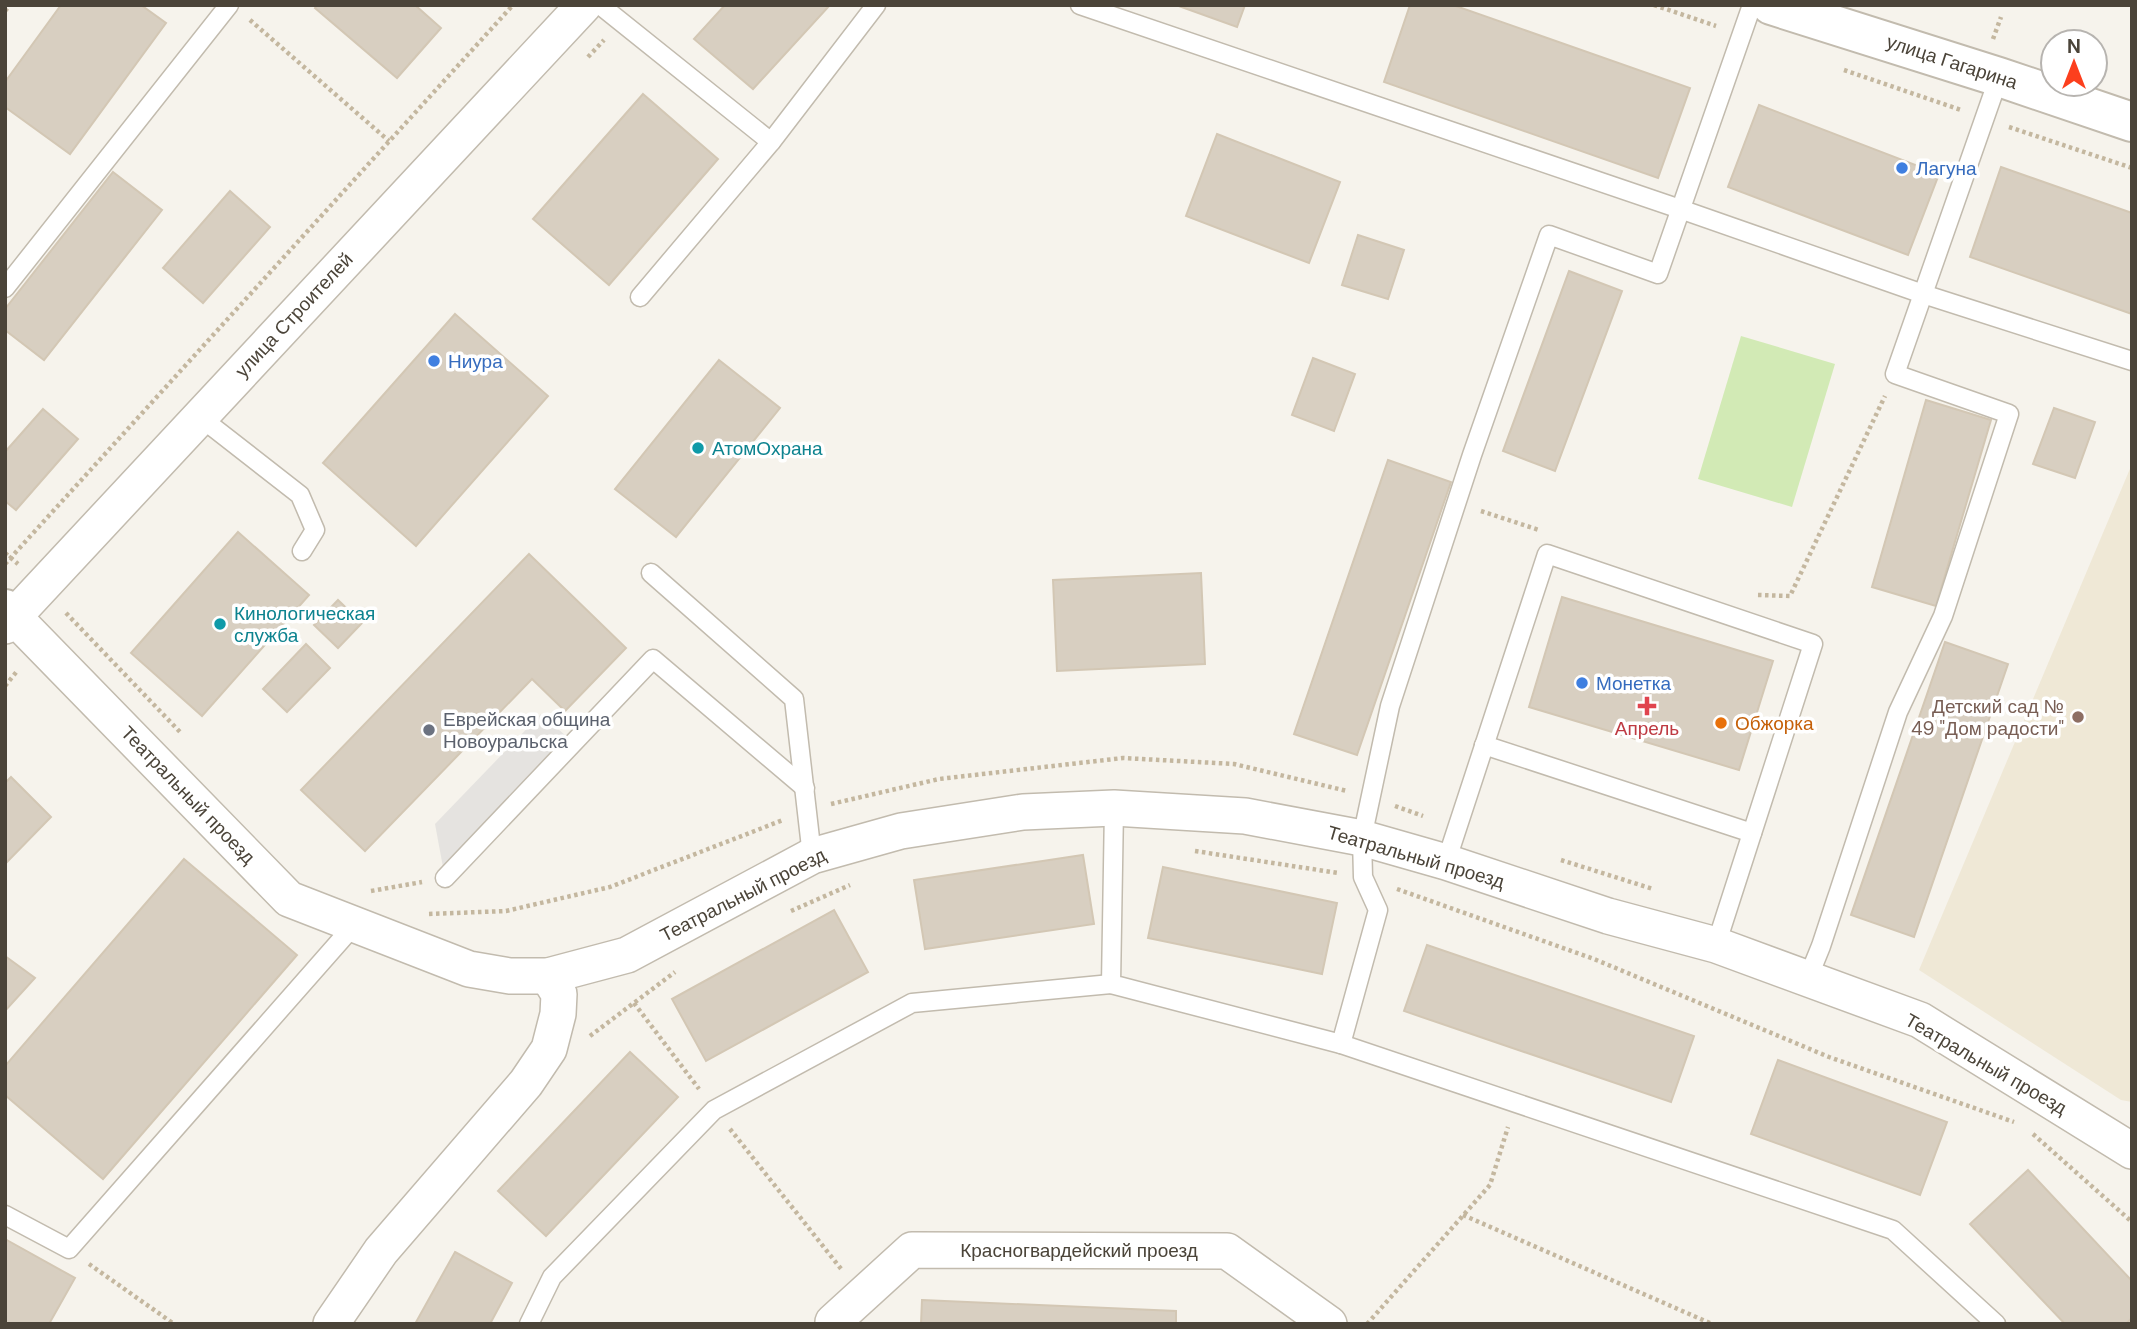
<svg xmlns="http://www.w3.org/2000/svg" width="2137" height="1329" font-family="'DM Sans',sans-serif">
<style>
.education{fill:#efe8d6}
.green{fill:#d2eab5}
.parking{fill:#e5e3e0}
.building{fill:#d8cfc1;stroke:#d3c7b4;stroke-width:2}
.lines{fill:none;stroke-linecap:round;stroke-linejoin:round}
.service-casing{stroke:#c2bbae;stroke-width:21}
.minor-casing{stroke:#c2bbae;stroke-width:38}
.tertiary-casing{stroke:#c2bbae;stroke-width:42}
.path{stroke:#c4b79f;stroke-width:4.5;stroke-dasharray:3.5 3.5;stroke-linecap:butt}
.service{stroke:#fff;stroke-width:18}
.minor{stroke:#fff;stroke-width:35}
.tertiary{stroke:#fff;stroke-width:38}
.shop-dot{fill:#3f7fe0;stroke:#fff;stroke-width:2.5}
.culture-dot{fill:#0f9aa8;stroke:#fff;stroke-width:2.5}
.health-dot{fill:#e0444e;stroke:#fff;stroke-width:2.5}
.education-dot{fill:#8d6e63;stroke:#fff;stroke-width:2.5}
.food-dot{fill:#e8710a;stroke:#fff;stroke-width:2.5}
.worship-dot{fill:#6b7280;stroke:#fff;stroke-width:2.5}
.labels{text-anchor:middle;dominant-baseline:central;stroke-width:7;stroke-linejoin:round;paint-order:stroke}
.street-label{font-size:19px;fill:#4b4439;stroke:#fff}
.shop-label{font-size:19px;fill:#366cbe;stroke:#fff;text-anchor:start}
.culture-label{font-size:19px;fill:#0d838f;stroke:#fff;text-anchor:start}
.education-label{font-size:19px;fill:#785e54;stroke:#fff;text-anchor:end}
.worship-label{font-size:19px;fill:#5b616d;stroke:#fff;text-anchor:start}
.food-label{font-size:19px;fill:#c56008;stroke:#fff;text-anchor:start}
.health-label{font-size:19px;fill:#be3a42;stroke:#fff}
</style>
<rect width="100%" height="100%" fill="#f6f3ec"/>
<polygon class="education" points="2132,464 2132,1102 2121,1100 1919,970"/>
<polygon class="green" points="1741,336 1835,364 1792,507 1698,479"/>
<polygon class="parking" points="541,714 574,743 445,878 435,824"/>
<g class="building">
<polygon points="61,5 141,5 166,23 70,154 5,107 5,82"/>
<polygon points="317,5 415,5 441,28 397,78 315,8"/>
<polygon points="725,5 830,5 753,89 694,39"/>
<polygon points="1176,5 1245,5 1237,27"/>
<polygon points="1410,5 1453,5 1690,88 1658,178 1384,82"/>
<polygon points="643,94 718,159 609,285 533,219"/>
<polygon points="1759,105 1939,174 1908,255 1728,187"/>
<polygon points="1217,134 1340,182 1309,263 1186,216"/>
<polygon points="2001,167 2132,213 2132,314 1970,257"/>
<polygon points="113,172 162,210 44,360 5,330 5,309"/>
<polygon points="230,191 270,227 203,303 163,268"/>
<polygon points="1358,235 1404,250 1388,299 1342,285"/>
<polygon points="1569,271 1622,291 1555,471 1503,451"/>
<polygon points="455,314 548,396 416,546 323,463"/>
<polygon points="1313,358 1355,374 1334,431 1292,415"/>
<polygon points="719,360 780,408 676,537 615,489"/>
<polygon points="1926,400 1991,420 1936,606 1872,587"/>
<polygon points="2054,408 2095,422 2075,478 2033,464"/>
<polygon points="43,409 78,439 16,510 5,501 5,452"/>
<polygon points="1388,460 1451,482 1357,755 1294,734"/>
<polygon points="238,532 309,595 202,716 131,653"/>
<polygon points="529,554 626,648 565,711 532,679 365,851 301,790"/>
<polygon points="1201,573 1205,664 1057,671 1053,580"/>
<polygon points="1562,597 1773,661 1739,770 1529,707"/>
<polygon points="338,600 362,623 338,648 314,625"/>
<polygon points="1945,642 2008,664 1914,937 1851,915"/>
<polygon points="306,644 330,668 287,712 263,689"/>
<polygon points="11,777 51,817 5,864 5,783"/>
<polygon points="1083,855 1094,924 925,949 914,880"/>
<polygon points="184,859 297,955 103,1179 5,1095 5,1066"/>
<polygon points="1163,867 1337,903 1322,974 1148,938"/>
<polygon points="834,910 868,972 706,1061 672,999"/>
<polygon points="1427,945 1694,1036 1671,1102 1404,1011"/>
<polygon points="5,956 35,978 5,1011"/>
<polygon points="630,1052 678,1097 546,1236 498,1191"/>
<polygon points="1778,1060 1947,1122 1920,1195 1751,1134"/>
<polygon points="2028,1170 2132,1281 2132,1318 2126,1324 2065,1324 1970,1224"/>
<polygon points="5,1239 75,1278 49,1324 5,1324"/>
<polygon points="455,1252 512,1283 490,1324 415,1324"/>
<polygon points="922,1300 1176,1311 1176,1324 921,1324"/>
</g>
<g class="lines">
<g class="service-casing">
<g id="service">
<polyline points="600,5 771,142 876,5"/>
<polyline points="1080,5 1680,209 1923,294 2132,361"/>
<polyline points="1752,5 1658,274 1549,235 1472,455 1390,706 1362,838 1363,877 1378,910 1341,1044 1893,1230 1996,1324"/>
<polyline points="5,288 229,5"/>
<polyline points="640,297 771,142"/>
<polyline points="200,417 300,495 315,530 302,551"/>
<polyline points="651,573 794,699 812,856"/>
<polyline points="1484,745 1752,833"/>
<polyline points="1114,808 1111,984 1341,1044"/>
<polyline points="1446,862 1547,554 1813,644 1716,945"/>
<polyline points="445,878 653,659 805,788"/>
<polyline points="1808,978 1821,946 1898,712 1943,616 2009,414 1895,374 1999,77"/>
<polyline points="5,1215 69,1249 355,924"/>
<polyline points="529,1324 552,1277 714,1110 912,1003 1111,984"/>
</g>
</g>
<g class="minor-casing">
<g id="minor">
<polyline points="13,616 289,899 469,969 510,976 548,976 627,955 812,856 901,831 1023,812 1114,808 1245,816 1362,838 1446,862 1608,916 1716,945 1920,1020 2132,1151"/>
<polyline points="5,626 584,5"/>
<polyline points="833,1322 912,1250 1227,1251 1329,1324"/>
<polyline points="331,1324 381,1251 526,1083 549,1049 558,1014 559,994 548,976"/>
</g>
</g>
<g class="tertiary-casing">
<g id="tertiary">
<polyline points="1771,5 1999,77 2132,122"/>
<polyline points="5,609 13,616"/>
</g>
</g>
<g class="path">
<polyline points="1654,5 1716,26"/>
<polyline points="5,11 10,5"/>
<polyline points="250,20 389,141"/>
<polyline points="1993,39 2001,17"/>
<polyline points="588,57 604,40"/>
<polyline points="1844,70 1961,110"/>
<polyline points="2009,127 2132,168"/>
<polyline points="1481,511 1539,530"/>
<polyline points="5,553 18,564"/>
<polyline points="5,564 513,5"/>
<polyline points="1758,595 1790,596 1885,396"/>
<polyline points="66,613 181,733"/>
<polyline points="5,686 18,670"/>
<polyline points="831,804 939,779 1123,758 1234,764 1347,791"/>
<polyline points="1395,806 1423,816"/>
<polyline points="1195,851 1338,873"/>
<polyline points="1561,860 1653,889"/>
<polyline points="1397,889 1594,959 1829,1057 2014,1122"/>
<polyline points="371,891 422,882"/>
<polyline points="791,911 850,885"/>
<polyline points="429,914 506,911 610,887 783,820"/>
<polyline points="634,1003 699,1089"/>
<polyline points="590,1036 675,972"/>
<polyline points="730,1129 842,1270"/>
<polyline points="2033,1134 2132,1222"/>
<polyline points="1463,1215 1712,1324"/>
<polyline points="89,1264 174,1324"/>
<polyline points="1367,1324 1490,1185 1508,1127"/>
</g>
<use href="#service" class="service"/>
<use href="#minor" class="minor"/>
<use href="#tertiary" class="tertiary"/>
</g>
<g class="shop-dot">
<circle cx="1902" cy="168" r="7"/>
<circle cx="434" cy="361" r="7"/>
<circle cx="1582" cy="683" r="7"/>
</g>
<g class="culture-dot">
<circle cx="698" cy="448" r="7"/>
<circle cx="220" cy="624" r="7"/>
</g>
<path class="health-dot" d="M1643.5 695.5h7v7h7v7h-7v7h-7v-7h-7v-7h7z"/>
<circle class="education-dot" cx="2078" cy="717" r="7"/>
<circle class="food-dot" cx="1721" cy="723" r="7"/>
<circle class="worship-dot" cx="429" cy="730" r="7"/>
<g class="labels">
<g class="street-label">
<text transform="translate(1952 62) rotate(18)">улица Гагарина</text>
<text transform="translate(294 315) rotate(-47)">улица Строителей</text>
<text transform="translate(188 795) rotate(46)">Театральный проезд</text>
<text transform="translate(1416 857) rotate(16)">Театральный проезд</text>
<text transform="translate(743 895) rotate(-27)">Театральный проезд</text>
<text transform="translate(1986 1064) rotate(30)">Театральный проезд</text>
<text x="1079" y="1250">Красногвардейский проезд</text>
</g>
<g class="shop-label">
<text x="1916" y="168">Лагуна</text>
<text x="448" y="361">Ниура</text>
<text x="1596" y="683">Монетка</text>
</g>
<g class="culture-label">
<text x="712" y="448">АтомОхрана</text>
<text x="234" y="613">Кинологическая<tspan x="234" dy="22">служба</tspan></text>
</g>
<g class="education-label">
<text x="2064" y="706">Детский сад №<tspan x="2064" dy="22">49 "Дом радости"</tspan></text>
</g>
<g class="worship-label">
<text x="443" y="719">Еврейская община<tspan x="443" dy="22">Новоуральска</tspan></text>
</g>
<g class="food-label">
<text x="1735" y="723">Обжорка</text>
</g>
<g class="health-label">
<text x="1647" y="728">Апрель</text>
</g>
</g>
<rect width="2137" height="1329" fill="none" stroke="#4b4439" stroke-width="14"/>
<g transform="translate(2074 63)"><circle r="33" fill="#ffffff" stroke="#b7b4b0" stroke-width="2"/>
<path d="M0-5L12 26L0 18L-12 26Z" fill="#fc3f1d"/>
<text y="-10" font-size="19" font-weight="bold" text-anchor="middle" fill="#4b4439">N</text>
</g>
</svg>
